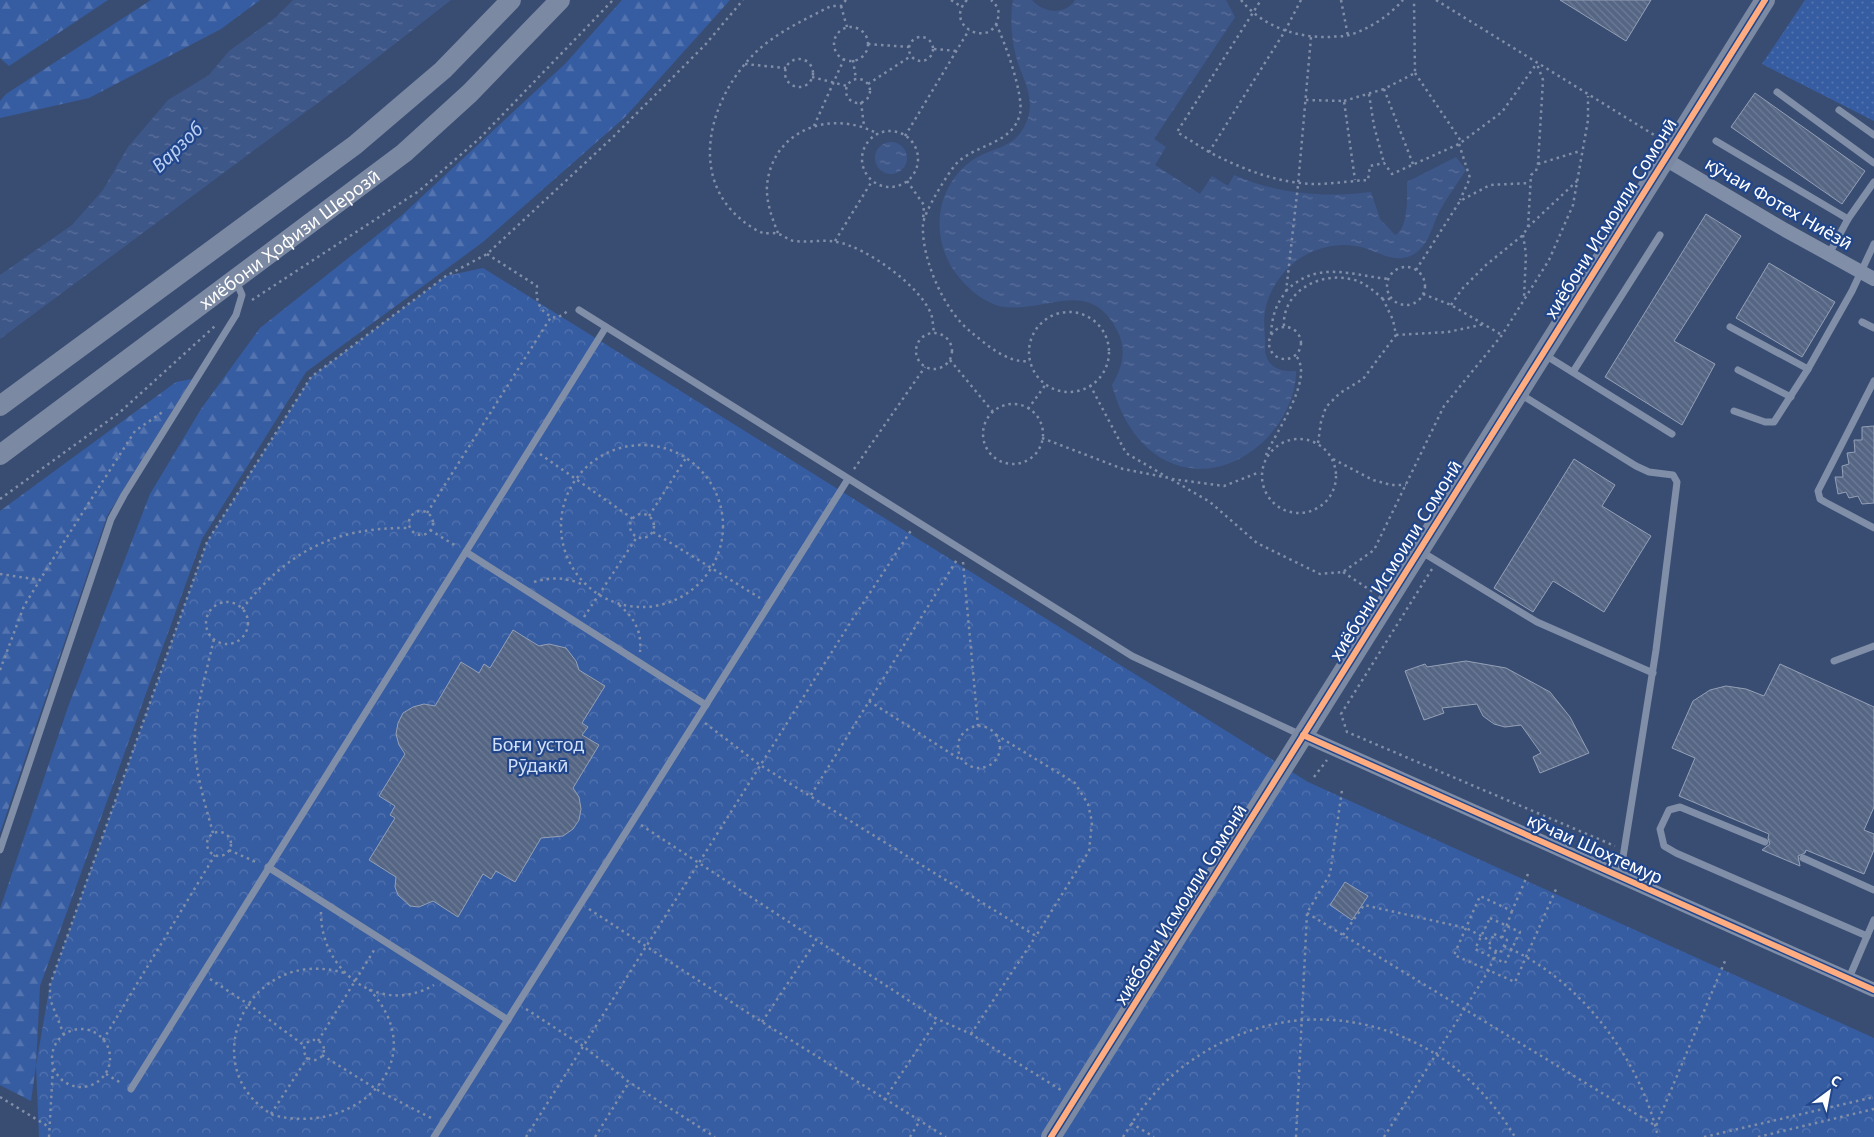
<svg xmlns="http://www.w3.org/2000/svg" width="1874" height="1137" font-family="'Noto Sans',sans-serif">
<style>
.grass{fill:url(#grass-dots)}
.forest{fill:url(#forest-firs)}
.park{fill:url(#park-crowns)}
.water{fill:url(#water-ripples)}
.building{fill:url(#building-back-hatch);stroke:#94a0b6}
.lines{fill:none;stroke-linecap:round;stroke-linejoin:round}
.path{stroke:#808ea7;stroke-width:2.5;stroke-dasharray:2.5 4;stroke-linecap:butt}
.lane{stroke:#808ea7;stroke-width:7}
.street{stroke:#808ea7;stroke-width:14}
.secondary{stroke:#7c89a3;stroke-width:20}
.cycleway-casing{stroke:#21468b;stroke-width:9}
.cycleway{stroke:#ffac80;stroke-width:6}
.labels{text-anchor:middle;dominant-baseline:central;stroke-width:4.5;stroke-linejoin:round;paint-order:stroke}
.street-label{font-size:18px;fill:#fff;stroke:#21468b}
.park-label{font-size:18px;fill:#d3e1f8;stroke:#21468b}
.water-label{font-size:19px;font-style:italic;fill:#bacff2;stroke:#21468b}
</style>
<defs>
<pattern id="grass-dots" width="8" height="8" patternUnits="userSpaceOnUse" patternTransform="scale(1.25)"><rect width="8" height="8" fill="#365ca2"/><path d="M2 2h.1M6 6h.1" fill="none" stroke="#5474b0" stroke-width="1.8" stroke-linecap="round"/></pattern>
<pattern id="forest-firs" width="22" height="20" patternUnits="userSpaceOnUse" patternTransform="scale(1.25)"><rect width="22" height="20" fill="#365ca2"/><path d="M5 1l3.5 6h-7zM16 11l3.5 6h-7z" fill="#5474b0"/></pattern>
<pattern id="park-crowns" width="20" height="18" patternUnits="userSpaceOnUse" patternTransform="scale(1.25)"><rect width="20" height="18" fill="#365ca2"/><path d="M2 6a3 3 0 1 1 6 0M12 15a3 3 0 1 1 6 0" fill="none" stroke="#5474b0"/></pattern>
<pattern id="water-ripples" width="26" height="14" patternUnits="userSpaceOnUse" patternTransform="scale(1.25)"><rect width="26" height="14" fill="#3e5789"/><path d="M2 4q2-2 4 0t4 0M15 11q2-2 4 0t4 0" fill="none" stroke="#5b709b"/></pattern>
<pattern id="building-back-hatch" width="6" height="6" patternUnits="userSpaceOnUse" patternTransform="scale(1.25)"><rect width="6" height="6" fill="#556584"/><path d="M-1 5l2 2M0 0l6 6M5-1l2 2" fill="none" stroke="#6e7c96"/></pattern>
</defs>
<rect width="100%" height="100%" fill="#394d73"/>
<polygon class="grass" points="1805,0 1874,0 1874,121 1762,64"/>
<g class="forest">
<polygon points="0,0 108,0 9,66 0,58"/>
<polygon points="151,0 260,0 221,29 89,98 0,118 0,101 6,94"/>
<polygon points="622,0 730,0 625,117 483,242 306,372 202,539 40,986 36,1065 31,1101 0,1085 0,909 68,707 150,494 201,409 260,328 400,217 565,64"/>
<polygon points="192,379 107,516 0,833 0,511 176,382"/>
</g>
<polygon class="park" points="483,268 1308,782 1874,1038 1874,1137 39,1137 36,1065 50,985 207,542 311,377 446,276"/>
<g class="water">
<polygon points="293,0 451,0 342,85 0,339 0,275 72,225 103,190 128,147 168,100 209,75 229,51 276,17"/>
<path d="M 1013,0 L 1032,0 C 1043,13 1065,16 1075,0 L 1226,0 L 1235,17 L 1154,139 L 1166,147 L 1155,165 L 1200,194 L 1212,176 L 1228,186 L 1234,175 C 1277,194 1324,198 1371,192 L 1380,219 L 1395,235 C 1409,229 1407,195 1407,182 L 1456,157 L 1466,170 C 1457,184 1447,197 1439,212 C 1432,226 1429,245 1414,254 C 1394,266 1376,249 1356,246 C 1315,239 1276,267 1266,306 C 1262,321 1266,337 1265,352 C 1268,368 1281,372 1296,371 C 1296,423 1243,476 1189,468 C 1146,461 1122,423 1112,385 C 1122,369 1127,350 1118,332 C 1091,276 1048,312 1004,307 C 986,304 969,290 958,276 C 930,242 934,189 970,162 C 992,145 1016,152 1028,118 C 1035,94 1021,77 1016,56 C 1011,37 1010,19 1013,0 Z"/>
<circle cx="891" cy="158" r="16"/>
</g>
<g class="building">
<polygon points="1560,0 1651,0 1626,41"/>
<polygon points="1755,93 1865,171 1842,204 1731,127"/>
<polygon points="1706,214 1741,236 1674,341 1715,364 1682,425 1605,377"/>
<polygon points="1769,263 1835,302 1802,357 1736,318"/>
<polygon points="1874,426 1874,503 1862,504 1858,496 1849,498 1846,492 1838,494 1835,477 1843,477 1842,466 1849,464 1847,453 1855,452 1854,440 1862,440 1862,427"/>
<polygon points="1574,459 1615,485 1602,506 1651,536 1604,612 1553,581 1533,612 1494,588"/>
<polygon points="513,630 539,646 549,644 566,648 576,661 579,670 605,686 582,723 588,727 582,735 599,745 573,788 579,797 581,809 579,820 573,829 563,836 541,838 515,882 496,871 491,879 483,874 458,917 433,901 419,907 410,906 398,895 395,887 396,877 369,860 395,818 390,815 395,806 379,796 405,754 399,745 396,734 398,723 403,713 413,707 424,704 435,706 461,662 479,673 484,664 490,668"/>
<polygon points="1466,661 1506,668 1550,692 1570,717 1589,753 1540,773 1533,757 1541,753 1521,725 1505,727 1494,724 1483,716 1477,704 1442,708 1444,713 1424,720 1405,671 1425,664 1427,667"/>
<polygon points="1780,664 1874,707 1874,807 1864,830 1874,834 1874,850 1864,874 1806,850 1805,853 1798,856 1800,866 1762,850 1770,844 1768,838 1769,834 1679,796 1695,758 1672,748 1693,701 1710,690 1726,686 1746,689 1764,696"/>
<polygon points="1345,882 1368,896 1352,920 1330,905"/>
</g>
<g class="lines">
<g class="path">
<path d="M 846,0 L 841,6 L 831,6 C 804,20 775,33 754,54 C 710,98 687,177 743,221 C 748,225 757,231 763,233 C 767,234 773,232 778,234 C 784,235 789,241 795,241 C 809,243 823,239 837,242 C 866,247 924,288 932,317 C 933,322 933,327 934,332"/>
<polyline points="951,0 962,7"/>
<path d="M 967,0 C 942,26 992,50 998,18 C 1000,11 997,5 991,0"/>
<path d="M 1241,0 C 1263,27 1297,38 1330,37 C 1336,36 1343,37 1349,35 C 1368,30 1390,15 1403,0"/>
<path d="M 1301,0 L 1285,31 L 1209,152 C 1242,169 1277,183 1314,184 C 1332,184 1351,181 1368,180 L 1370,166 L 1384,163 L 1392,174 L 1459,144 L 1502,112 L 1537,63"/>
<polyline points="1341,0 1348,36"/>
<polyline points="1436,0 1659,138"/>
<polyline points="841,6 847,27"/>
<path d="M 996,24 C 1005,42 1024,95 1020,114 C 1012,145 975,144 956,164 C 948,173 924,212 923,224 C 921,258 944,311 971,332 C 987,345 1008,364 1030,361"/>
<circle cx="851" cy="44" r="17"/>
<circle cx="921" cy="49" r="12"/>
<polyline points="868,44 909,47"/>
<polyline points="934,49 957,51"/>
<circle cx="799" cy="73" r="14"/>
<polyline points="853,60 856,79"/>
<polyline points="745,64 786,68"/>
<polyline points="1415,73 1461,141"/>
<polyline points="812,77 847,86"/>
<circle cx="858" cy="91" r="12"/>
<polyline points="868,84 911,56"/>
<polyline points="1369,94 1374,126 1384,163"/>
<polyline points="1306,100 1344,101 1355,180"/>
<polyline points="1344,101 1384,89"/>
<polyline points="861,102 864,126"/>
<polyline points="814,126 844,59"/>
<circle cx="890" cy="159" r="28"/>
<polyline points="905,136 969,30"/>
<polyline points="1459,144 1470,178 1460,200"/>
<polyline points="1209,152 1177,132 1261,0"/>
<polyline points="1413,164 1384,89 1415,73 1414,0"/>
<polyline points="1538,164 1580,151"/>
<polyline points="907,181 924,205 923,220"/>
<polyline points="1528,227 1531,175 1536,171 1538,164 1543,80 1537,64"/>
<path d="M 778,233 C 772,218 766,202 767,185 C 773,128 833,109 878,134"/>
<polyline points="1523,235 1526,254 1524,298"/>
<polyline points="835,241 872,181"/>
<path d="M 487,254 L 537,286 C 535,302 541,315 557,318 L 568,311"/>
<circle cx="1406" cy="286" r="19"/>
<polyline points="1416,270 1460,201 1490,185 1530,183"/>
<path d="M 1286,291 C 1317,260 1351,275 1388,279"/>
<polyline points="1423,294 1451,305 1502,335"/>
<polyline points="252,300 419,191 480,138 613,0"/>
<polyline points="1451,305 1462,289 1486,265 1523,235 1528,227 1577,181"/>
<circle cx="1069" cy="352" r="40"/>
<path d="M 1284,326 C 1282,292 1319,272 1350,279 C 1363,281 1373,290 1383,299"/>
<circle cx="1285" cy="343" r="16"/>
<circle cx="934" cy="351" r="18"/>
<path d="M 1271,334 C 1272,318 1275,305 1286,292 L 1298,185 L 1311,37"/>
<polyline points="1396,335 1448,332 1485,324"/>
<polyline points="950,360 993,412"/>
<polyline points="1090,385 1126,453 1167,477"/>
<circle cx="1013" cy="434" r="30"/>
<polyline points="1028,409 1046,384"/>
<polyline points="1042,438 1123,469 1169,478 1210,502 1257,543 1320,574 1343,572 1374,550 1444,406 1502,335 1549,260 1573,205 1588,120 1588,96"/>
<circle cx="1299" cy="476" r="37"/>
<polyline points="1318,443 1321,422 1326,407 1340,393 1363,379 1396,335 1393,320 1383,299 1392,299"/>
<circle cx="642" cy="526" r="81"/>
<polyline points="540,454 633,519"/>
<path d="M 1266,455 C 1275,433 1315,378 1296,356"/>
<polyline points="1333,459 1373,480 1391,485 1406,485"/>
<polyline points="854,469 925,367"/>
<polyline points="1172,479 1224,486 1260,472"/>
<polyline points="0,499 119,413 215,326"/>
<circle cx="421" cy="523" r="12"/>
<polyline points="427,513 551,317"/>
<circle cx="642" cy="526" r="12"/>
<polyline points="649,516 686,458"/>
<polyline points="430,530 456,546"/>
<polyline points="653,532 760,598"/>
<polyline points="963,562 978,726"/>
<polyline points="1432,569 1341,714 1347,732 1615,846"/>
<polyline points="1343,572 1373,592"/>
<polyline points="0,574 40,580"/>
<path d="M 534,582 C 552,576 568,578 584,585"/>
<circle cx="227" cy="623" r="21"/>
<path d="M 619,605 C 635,618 642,632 640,652"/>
<path d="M 242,609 C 288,551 335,527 409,528"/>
<polyline points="584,617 637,537"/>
<polyline points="0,670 24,606 51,562 135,431 164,411"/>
<polyline points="869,701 961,760"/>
<polyline points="705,723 760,765 1036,936 1089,851 1092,822 1088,804 1075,783 993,733"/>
<circle cx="979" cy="747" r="21"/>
<polyline points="1314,777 1327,760"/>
<polyline points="811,795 958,558"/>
<polyline points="641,825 937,1019 971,1034 1061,1090"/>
<circle cx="219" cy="844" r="12"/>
<path d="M 213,833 C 204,800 193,766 195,731 C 198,700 207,669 214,639"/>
<polyline points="229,850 258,863"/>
<polyline points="1528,874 1512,911 1480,896 1454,955 1515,982 1557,887"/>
<polyline points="589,909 762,1022 946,1137"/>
<path d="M 321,912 C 320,970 379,1017 434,985"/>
<polyline points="1307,913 1656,1126 1725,961"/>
<polygon points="1490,918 1520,932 1505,963 1475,949"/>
<polygon points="1494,934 1507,940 1500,953 1488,947"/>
<polyline points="1343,935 1364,905 1466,928 1491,941"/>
<polyline points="1502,938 1512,911"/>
<path d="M 1504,946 C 1579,978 1640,1058 1658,1137"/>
<path d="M 344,973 C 248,944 192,1068 273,1115 C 355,1137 436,1061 369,989"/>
<polyline points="210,979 248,1004 305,1046"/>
<polyline points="526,1009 583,1046 629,1082 715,1137"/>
<polyline points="762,1022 816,941"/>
<circle cx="81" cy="1058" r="29"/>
<polyline points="971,1034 1036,936"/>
<polyline points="64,1035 50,999 50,985 207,542 311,377 446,276 487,254 612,138 705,45 743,0"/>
<polyline points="103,1040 215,855"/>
<circle cx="314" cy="1050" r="10"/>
<polyline points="318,1041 376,947"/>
<polyline points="322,1055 381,1092 433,1119"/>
<polyline points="106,1074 121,1083"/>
<polyline points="0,1097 49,1127"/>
<polyline points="884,1100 937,1020"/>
<polyline points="271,1114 308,1057"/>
<polyline points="1131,1123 1154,1137"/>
<polyline points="49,1137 53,1067"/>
<polyline points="526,1137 852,620 912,529"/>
<polyline points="595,1137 629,1082"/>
<polyline points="910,1137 919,1122"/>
<path d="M 1123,1137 C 1140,1109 1161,1082 1188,1063 C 1301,981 1446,1020 1515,1137"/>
<polyline points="1296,1137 1307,913 1330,874 1342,790"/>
<polyline points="1384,1137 1489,970 1496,951"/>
<polyline points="1704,1137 1874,1097"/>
<polyline points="1758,1137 1874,1109"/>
</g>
<g class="lane">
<polyline points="1777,92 1874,163"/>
<polyline points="1839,110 1874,135"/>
<polyline points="1716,141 1848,219"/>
<polyline points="1829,254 1848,219 1874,182"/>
<polyline points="579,310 1132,656 1301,735"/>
<polyline points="1862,322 1874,328"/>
<polyline points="1730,327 1808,369 1852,291 1874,244"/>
<polyline points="1545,355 1672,434"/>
<polyline points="1738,370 1791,397"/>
<polyline points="1573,372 1660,235"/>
<polyline points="1874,381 1818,491 1820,499 1825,502 1874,528"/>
<polyline points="1520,394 1636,466 1649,472 1673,475 1677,482 1656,650 1620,876"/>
<polyline points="1734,411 1765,422 1774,422 1808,369"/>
<polyline points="466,552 706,705"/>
<polyline points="1422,552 1537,622 1653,673"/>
<polyline points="1834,661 1874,646"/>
<polyline points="1765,842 1680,807 1669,810 1660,829 1664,846 1676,853 1867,936"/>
<polyline points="0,850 111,519 124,495 236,315 242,295 236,281"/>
<polyline points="1803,858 1874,890"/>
<polyline points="268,867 508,1020"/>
<polyline points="1849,978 1874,920"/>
<polyline points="131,1089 606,327"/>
<polyline points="434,1137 848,479"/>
</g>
<g class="street">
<polyline points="1665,159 1785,230 1874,279"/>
<polyline points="1303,735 1874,990"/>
</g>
<g class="secondary">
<polyline points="0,406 355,145 443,70 511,0"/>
<path id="s1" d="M 0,455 L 404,153 L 470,93 L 560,0"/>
<polyline points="1051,1137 1765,0"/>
</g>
<g class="cycleway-casing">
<g id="cycleway">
<polyline points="1303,735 1874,990"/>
<polyline points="1051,1137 1765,0"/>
</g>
</g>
<use href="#cycleway" class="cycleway"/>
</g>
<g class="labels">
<g class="street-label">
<text transform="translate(1779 203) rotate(30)">кӯчаи Фотех Ниёзӣ</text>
<text transform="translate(1610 218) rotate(-58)">хиёбони Исмоили Сомонӣ</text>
<text stroke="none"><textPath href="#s1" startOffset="361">хиёбони Ҳофизи Шерозӣ</textPath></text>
<text transform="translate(1395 560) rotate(-58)">хиёбони Исмоили Сомонӣ</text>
<text transform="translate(1595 848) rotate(24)">кӯчаи Шоҳтемур</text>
<text transform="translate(1180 904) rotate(-58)">хиёбони Исмоили Сомонӣ</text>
</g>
<g class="park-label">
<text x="538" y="744">Боғи устод<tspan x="538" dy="21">Рӯдакӣ</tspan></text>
</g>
<g class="water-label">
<text transform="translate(177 147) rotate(-44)">Варзоб</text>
</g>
</g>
<g transform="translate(1829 1092) rotate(32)" stroke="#21468b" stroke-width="4" paint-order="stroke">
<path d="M0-4L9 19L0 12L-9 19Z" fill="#ffffff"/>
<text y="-8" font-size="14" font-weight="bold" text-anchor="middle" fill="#ffffff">С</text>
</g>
</svg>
